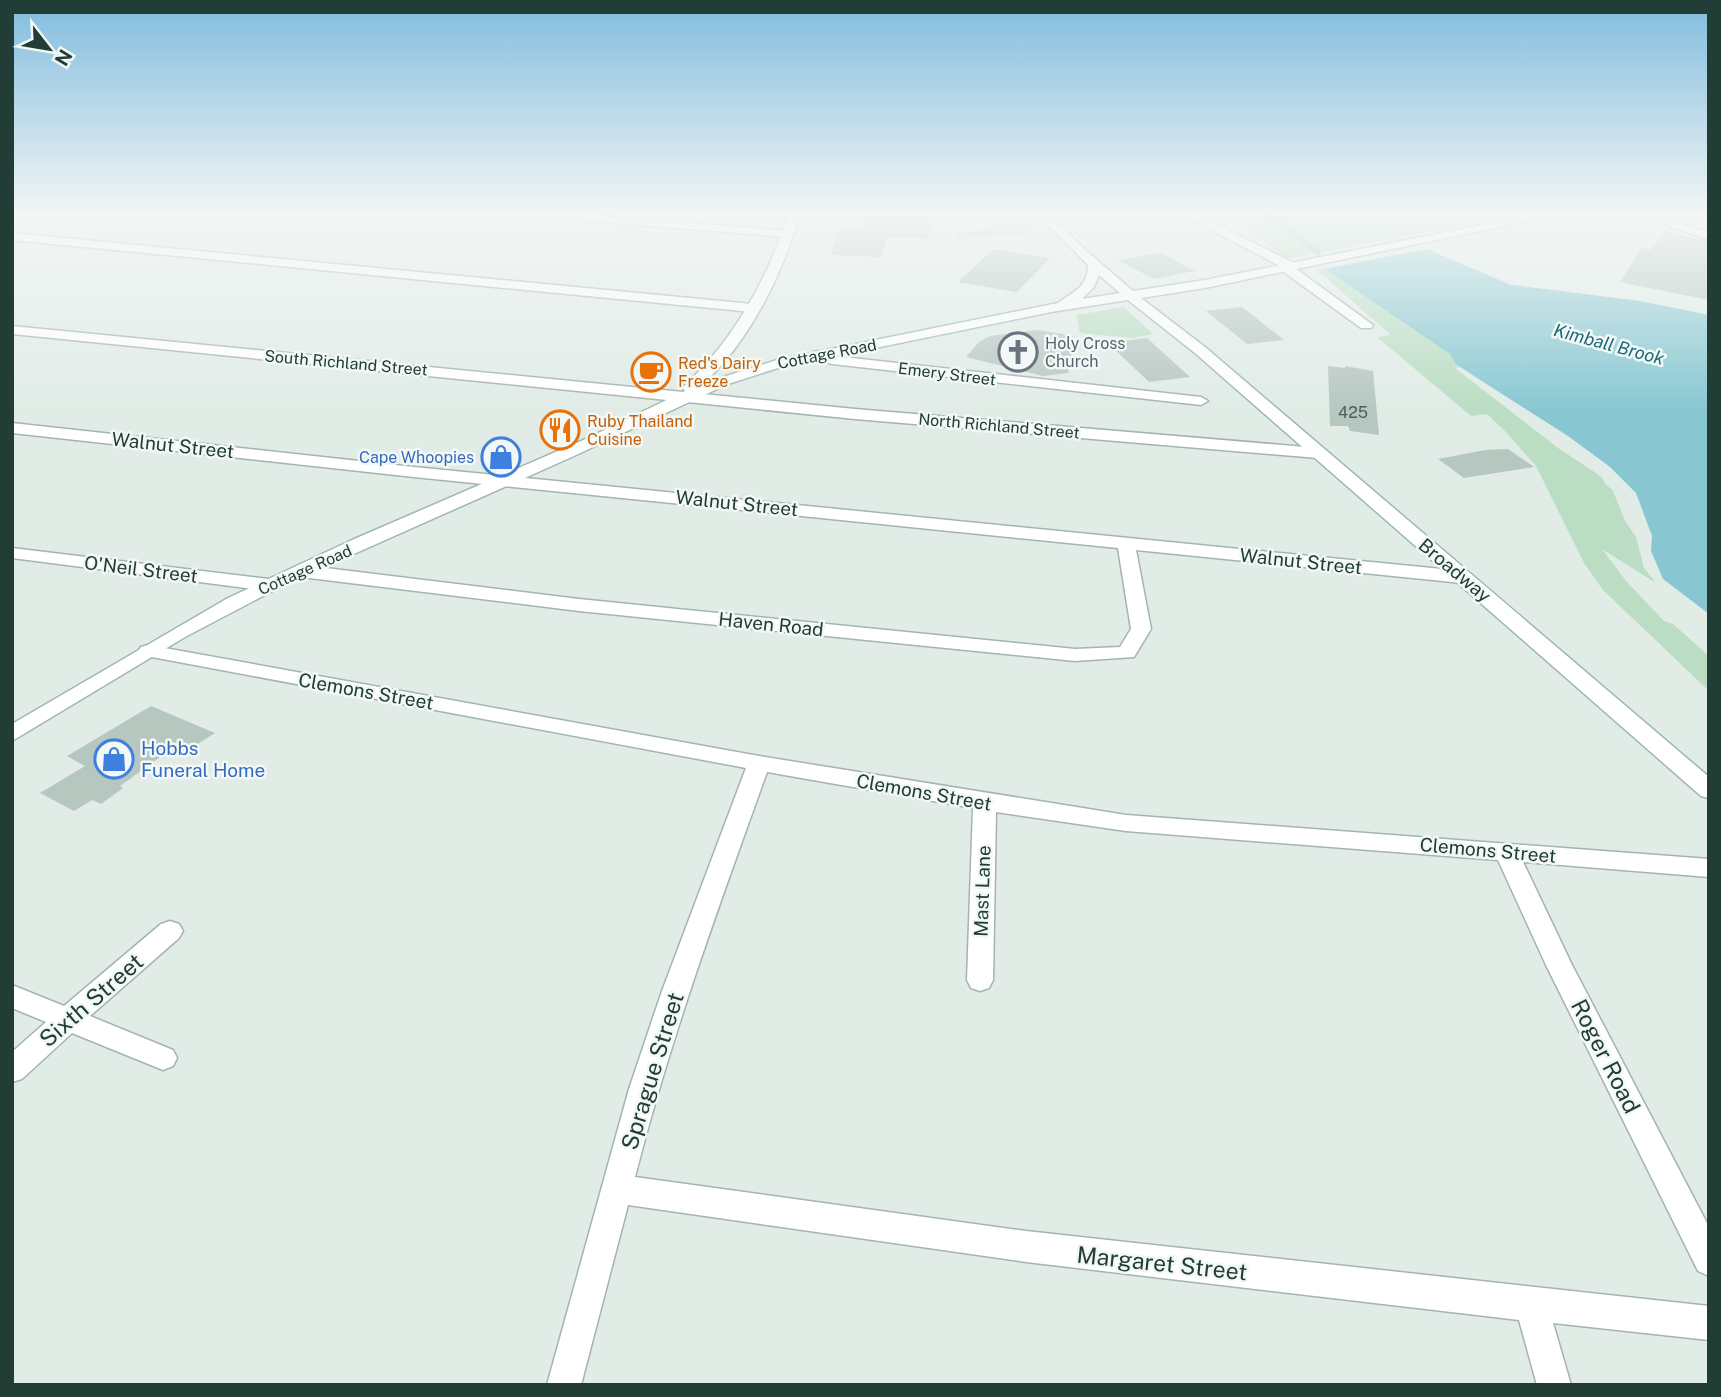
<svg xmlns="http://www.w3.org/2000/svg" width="1721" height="1397" font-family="'Public Sans',sans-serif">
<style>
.green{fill:#baddc3}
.water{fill:#88c7d2}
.pier{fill:#e1ece7}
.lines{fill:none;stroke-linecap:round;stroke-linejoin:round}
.stream{stroke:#88c7d2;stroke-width:4.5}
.building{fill:#b6c7c0}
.street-casing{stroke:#a4b4ae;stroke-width:3}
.secondary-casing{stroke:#9fb8af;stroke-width:3}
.street{fill:#fff;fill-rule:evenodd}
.secondary{fill:#fff;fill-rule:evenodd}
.labels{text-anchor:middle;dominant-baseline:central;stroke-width:5;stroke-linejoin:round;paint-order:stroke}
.far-worship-label{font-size:16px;fill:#5b616d;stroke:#f2f8f5;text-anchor:start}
.far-street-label{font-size:16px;fill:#213d35;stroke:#f2f8f5}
.far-food-label{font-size:16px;fill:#c56008;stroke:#f2f8f5;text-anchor:start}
.number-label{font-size:16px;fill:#466058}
.far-shop-label{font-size:16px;fill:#366cbe;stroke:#f2f8f5;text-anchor:end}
.far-water-label{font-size:18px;font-style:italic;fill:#1b6b79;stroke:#f2f8f5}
.street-label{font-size:19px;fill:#213d35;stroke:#f2f8f5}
.shop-label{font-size:19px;fill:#366cbe;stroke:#f2f8f5;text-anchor:start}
.near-street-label{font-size:23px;fill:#213d35;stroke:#f2f8f5}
</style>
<rect width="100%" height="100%" fill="#e1ece7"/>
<g class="green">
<polygon points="994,215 1021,215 1038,233 957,239 956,232 992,230"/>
<polygon points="1234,215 1462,215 1479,222 1286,259"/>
<polygon points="1427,249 1511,285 1640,301 1709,315 1623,493 1596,473 1611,486 1625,521 1636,537 1644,568 1656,583 1602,549 1626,581 1664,621 1673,624 1709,656 1709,691 1603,590 1584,563 1536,466 1506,432 1487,414 1471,416 1377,337 1391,335 1317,270"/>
<polygon points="1124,307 1153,334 1132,338 1080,333 1076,315"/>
</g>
<polygon class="water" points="1427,249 1511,285 1640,301 1709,315 1709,618 1657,580 1623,493 1456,364 1450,354 1325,269"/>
<polygon class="pier" points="1460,367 1568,436 1610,467 1636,493 1652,536 1651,551 1663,579 1709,614 1709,621 1655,583 1620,496 1605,484 1602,477 1558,448 1455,368"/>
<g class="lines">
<polyline class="stream" points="1269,215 1319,253"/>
</g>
<g class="building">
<polygon points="863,215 931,215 928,239 887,237 881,257 831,255 839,227 863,228"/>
<polygon points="1665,231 1709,242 1709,300 1620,282 1642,248 1651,250"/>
<polygon points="993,249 1050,258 1017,292 958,282"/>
<polygon points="1161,253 1195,271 1154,279 1118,260"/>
<polygon points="1242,307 1284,340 1247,344 1206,311"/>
<polygon points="1037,330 1069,335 1069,338 1074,338 1068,373 1043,376 966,357 979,342 990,336"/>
<polygon points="1147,338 1190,377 1149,382 1108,343"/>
<polygon points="1328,366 1345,368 1345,366 1373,371 1379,435 1350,431 1348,426 1330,426"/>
<polygon points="1508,449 1534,467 1464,478 1438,459 1485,450"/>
<polygon points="151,706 215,733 185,752 170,750 120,786 123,788 101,804 92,800 74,811 40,793 85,766 67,756"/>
</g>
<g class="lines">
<g class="street-casing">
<g id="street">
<polygon points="544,215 594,215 788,231 794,234 788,237 550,218"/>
<polygon points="1183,215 1198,215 1294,263 1295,268 1373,325 1371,328 1361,328 1281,270 1280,266"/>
<polygon points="1639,215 1656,215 1709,233 1709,240"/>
<polygon points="12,233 752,304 759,308 752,312 12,240"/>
<polygon points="12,326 855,409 1318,448 1326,453 1318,458 855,419 12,334"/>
<polygon points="818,351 834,356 1201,397 1208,401 1201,405 832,364 813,358 813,352"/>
<polygon points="12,423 414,467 1462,571 1471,577 1462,583 1136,550 1151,629 1134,657 1075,661 579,611 301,577 292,571 301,565 579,599 1075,649 1120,647 1131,629 1118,548 414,477 12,433"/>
<polygon points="12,548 269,579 278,585 269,591 12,558"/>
<path d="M 148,645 L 759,756 L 1126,815 L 1709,859 L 1709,877 L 1523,862 L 1572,965 L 1709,1227 L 1709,1276 L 1698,1271 L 1546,965 L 1498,860 L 1126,831 L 996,812 L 993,980 L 989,988 L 980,991 L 971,988 L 967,980 L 973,808 L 767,772 C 719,906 670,1039 635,1177 L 1026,1231 L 1709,1306 L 1709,1340 L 1553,1323 L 1571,1385 L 1537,1385 L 1519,1320 L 1026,1262 L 628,1205 L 581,1385 L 547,1385 L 629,1089 L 662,991 L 746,768 L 141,655 L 138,651 L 141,647 Z"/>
<polygon points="170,921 179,924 183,931 179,938 90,1016 173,1050 177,1058 173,1066 163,1070 72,1033 22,1079 12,1082 12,1052 46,1022 12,1008 12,985 64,1006 161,924"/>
</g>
</g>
<g class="secondary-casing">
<path id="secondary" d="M 788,215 L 800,215 C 782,274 750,341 704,383 L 777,360 L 1058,303 C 1073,292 1088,287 1088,265 L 1039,215 L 1051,215 L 1083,248 L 1133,291 L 1205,280 L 1532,215 L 1556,215 L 1205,288 L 1141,298 L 1205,347 L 1709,777 L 1709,798 L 1701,796 L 1195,353 L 1128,300 L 1051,312 L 778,368 L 728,384 L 574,456 L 282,586 L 185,637 L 12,741 L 12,724 L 228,598 L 352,540 L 588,438 L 685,391 L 683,388 L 685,385 C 734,340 768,278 788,215 ZM 1099,275 L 1120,293 L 1082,299 L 1094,287 Z"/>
</g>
<use href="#street" class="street"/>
<use href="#secondary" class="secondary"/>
</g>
<linearGradient id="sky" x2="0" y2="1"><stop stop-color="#81bcdf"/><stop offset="0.52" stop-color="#f2f6f4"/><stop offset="1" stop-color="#f2f6f4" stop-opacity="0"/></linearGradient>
<rect width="1721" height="411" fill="url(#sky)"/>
<defs>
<g id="church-ring" transform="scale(2.0125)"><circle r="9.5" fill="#f2f8f5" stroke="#6b7280" stroke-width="1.5"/><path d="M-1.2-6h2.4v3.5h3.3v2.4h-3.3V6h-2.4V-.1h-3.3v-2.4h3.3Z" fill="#6b7280"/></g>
<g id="cafe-ring" transform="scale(2.0125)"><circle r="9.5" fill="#f2f8f5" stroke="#e8710a" stroke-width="1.5"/><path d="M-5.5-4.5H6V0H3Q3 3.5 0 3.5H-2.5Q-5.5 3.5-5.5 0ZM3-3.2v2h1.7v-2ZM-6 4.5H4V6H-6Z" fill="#e8710a"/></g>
<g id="restaurant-ring" transform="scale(2.0125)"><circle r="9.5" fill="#f2f8f5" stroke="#e8710a" stroke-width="1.5"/><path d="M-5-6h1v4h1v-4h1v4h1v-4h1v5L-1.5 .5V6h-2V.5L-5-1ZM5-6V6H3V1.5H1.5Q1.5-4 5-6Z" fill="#e8710a"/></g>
<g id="shop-ring" transform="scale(2.0125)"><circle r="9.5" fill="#f2f8f5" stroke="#3f7fe0" stroke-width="1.5"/><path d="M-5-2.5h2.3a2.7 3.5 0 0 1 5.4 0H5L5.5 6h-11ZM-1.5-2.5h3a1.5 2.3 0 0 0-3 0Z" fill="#3f7fe0"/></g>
</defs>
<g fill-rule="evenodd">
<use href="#church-ring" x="1018" y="352"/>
<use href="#cafe-ring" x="651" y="372"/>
<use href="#restaurant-ring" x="560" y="430"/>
<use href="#shop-ring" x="501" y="457"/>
<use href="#shop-ring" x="114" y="759"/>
</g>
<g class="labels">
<g class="far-worship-label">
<text x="1045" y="343">Holy Cross<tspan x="1045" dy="18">Church</tspan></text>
</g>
<g class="far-street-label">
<text transform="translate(827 354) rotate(-11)">Cottage Road</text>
<text transform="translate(346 363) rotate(5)">South Richland Street</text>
<text transform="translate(947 374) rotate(7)">Emery Street</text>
<text transform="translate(999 426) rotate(5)">North Richland Street</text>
<text transform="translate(305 570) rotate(-24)">Cottage Road</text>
</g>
<g class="far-food-label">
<text x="678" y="363">Red's Dairy<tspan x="678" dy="18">Freeze</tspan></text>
<text x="587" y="421">Ruby Thailand<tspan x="587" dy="18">Cuisine</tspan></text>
</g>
<g class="number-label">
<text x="1353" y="412">425</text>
</g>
<g class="far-shop-label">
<text x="474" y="457">Cape Whoopies</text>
</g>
<g class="far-water-label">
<text transform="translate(1609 344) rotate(15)">Kimball Brook</text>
</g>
<g class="street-label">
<text transform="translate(173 445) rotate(6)">Walnut Street</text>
<text transform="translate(737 503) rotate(6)">Walnut Street</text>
<text transform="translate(1301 561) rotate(6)">Walnut Street</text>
<text transform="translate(141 569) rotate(7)">O'Neil Street</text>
<text transform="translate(1455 570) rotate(40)">Broadway</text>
<text transform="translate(771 624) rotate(6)">Haven Road</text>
<text transform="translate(366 691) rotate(10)">Clemons Street</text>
<text transform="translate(924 792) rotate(10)">Clemons Street</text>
<text transform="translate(1488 850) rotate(5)">Clemons Street</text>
<text transform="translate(982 891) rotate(-88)">Mast Lane</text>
</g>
<g class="shop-label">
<text x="141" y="748">Hobbs<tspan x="141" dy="22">Funeral Home</tspan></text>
</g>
<g class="near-street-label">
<text transform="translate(91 1000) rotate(-41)">Sixth Street</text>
<text transform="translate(1606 1056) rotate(63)">Roger Road</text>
<text transform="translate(652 1071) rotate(-73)">Sprague Street</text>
<text transform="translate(1162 1263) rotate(6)">Margaret Street</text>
</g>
</g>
<rect width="1721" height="1397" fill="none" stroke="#213d35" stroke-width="28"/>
<g transform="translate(49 49) rotate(121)" stroke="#f2f8f5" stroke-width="5" paint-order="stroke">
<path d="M0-5L12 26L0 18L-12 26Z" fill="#213d35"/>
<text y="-10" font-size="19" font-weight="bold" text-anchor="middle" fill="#213d35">N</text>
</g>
</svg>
